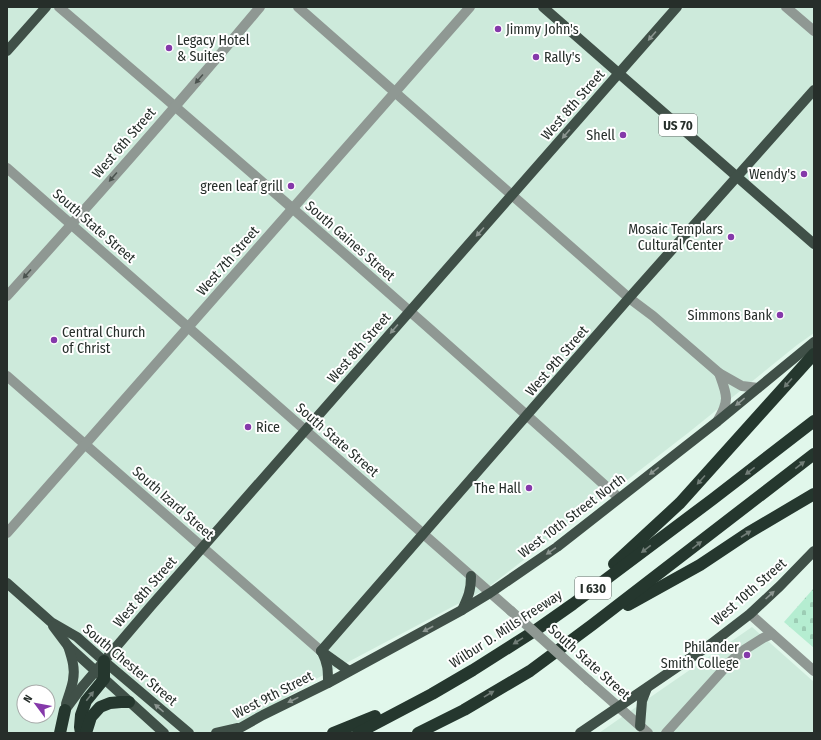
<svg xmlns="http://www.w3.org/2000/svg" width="821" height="740" font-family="'Fira Sans Condensed',sans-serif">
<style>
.built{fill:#cdeadb;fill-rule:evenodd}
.cemetery{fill:url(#cemetery-stones)}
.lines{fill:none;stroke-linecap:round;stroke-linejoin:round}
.minor{stroke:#8f9893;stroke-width:10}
.major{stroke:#405048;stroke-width:10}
.highway{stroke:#25372e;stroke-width:12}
.minor-bridge{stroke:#8f9893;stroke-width:10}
.oneway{fill:#8c9691}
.oneway2{fill:#4b534f}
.oneway3{fill:#717d77}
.poi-dot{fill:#8539aa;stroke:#fff;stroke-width:1.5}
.labels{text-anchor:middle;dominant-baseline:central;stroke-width:4;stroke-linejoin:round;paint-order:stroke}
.shield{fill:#fff;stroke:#676d6a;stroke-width:1}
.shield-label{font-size:13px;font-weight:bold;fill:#262e2a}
.poi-label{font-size:14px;fill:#262e2a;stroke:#fff;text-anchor:end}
.street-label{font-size:14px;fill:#262e2a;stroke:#fff}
</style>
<defs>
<pattern id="cemetery-stones" width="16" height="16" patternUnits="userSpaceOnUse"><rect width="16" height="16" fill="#b5edd1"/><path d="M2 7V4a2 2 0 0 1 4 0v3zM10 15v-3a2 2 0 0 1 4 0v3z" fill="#9cccb4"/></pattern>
</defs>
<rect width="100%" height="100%" fill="#e1f7eb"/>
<g class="built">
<path d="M 7,7 L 814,7 L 814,333 L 797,345 L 688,433 L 486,589 L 314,680 L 230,733 L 7,733 ZM 24,692 L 48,692 L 48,716 L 24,716 Z"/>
<polygon points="752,627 814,682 814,733 599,733 639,705"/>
</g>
<polygon class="cemetery" points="814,588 814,648 784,622"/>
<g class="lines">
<g class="minor">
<path d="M 59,7 C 248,168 435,332 619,498"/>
<polyline points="298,7 629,298 653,316 719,373 742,386 758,388"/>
<polyline points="786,7 814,31"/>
<polyline points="7,168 511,611"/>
<path d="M 7,296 C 93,201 178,105 260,7"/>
<polyline points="7,376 321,651"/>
<path d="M 718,420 C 730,400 727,395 719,373"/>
<polyline points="7,533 470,7"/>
<polyline points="750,614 814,671"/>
<polyline points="588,680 648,733"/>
<polyline points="666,733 731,661 744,650 763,638 772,634"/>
</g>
<g class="major">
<polyline points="543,7 814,244"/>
<polyline points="7,51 46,7"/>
<polyline points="7,583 51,622 77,637 104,661 189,733"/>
<path d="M 462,610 C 468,597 471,591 471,576"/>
<polyline points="53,626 68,646 164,733"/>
<polyline points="321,651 629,298 814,90"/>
<polyline points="321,651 349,671"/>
<path d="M 322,652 C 328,664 328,670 328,683"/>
<path d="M 66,704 C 70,691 76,678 73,664 C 72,658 70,652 68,646"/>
<polyline points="65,710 82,687 151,606 677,7"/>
<polyline points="640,726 642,701 647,688"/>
<polyline points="216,733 238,728"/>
<polyline points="232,733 240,728 263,715 328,683 462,610 490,593 557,547 718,421 814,342"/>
<polyline points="580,733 711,644 750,614 780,586 814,551"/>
</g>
<g class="highway">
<polyline points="614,564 680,503 814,354"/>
<polyline points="628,605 700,565 748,533 814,494"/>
<polyline points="60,733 65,710"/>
<polyline points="81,733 80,727 81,715 86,701 104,679 104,661"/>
<polyline points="86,733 91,717 100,707 110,703 121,702 129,702"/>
<polyline points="333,733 375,716"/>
<polyline points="358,733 432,694 473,670 536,630 573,604 713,499 814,421"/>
<polyline points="418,733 464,710 530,671 592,625 814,454"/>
</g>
<polyline class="minor-bridge" points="511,611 588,680"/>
</g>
<defs><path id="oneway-solid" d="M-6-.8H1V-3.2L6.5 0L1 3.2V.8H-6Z"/></defs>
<g class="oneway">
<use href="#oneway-solid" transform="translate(652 36) rotate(131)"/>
<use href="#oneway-solid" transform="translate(566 134) rotate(131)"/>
<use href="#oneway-solid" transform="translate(480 232) rotate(132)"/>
<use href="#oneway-solid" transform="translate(394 329) rotate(131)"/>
<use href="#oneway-solid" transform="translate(740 402) rotate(141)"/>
<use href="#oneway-solid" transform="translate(654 471) rotate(142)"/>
<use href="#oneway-solid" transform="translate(551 551) rotate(145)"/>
<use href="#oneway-solid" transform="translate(770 595) rotate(-42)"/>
<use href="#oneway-solid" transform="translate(428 629) rotate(152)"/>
<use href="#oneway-solid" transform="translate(293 700) rotate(154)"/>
<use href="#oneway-solid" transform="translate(159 708) rotate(-140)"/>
</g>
<g class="oneway2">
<use href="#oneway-solid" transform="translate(199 79) rotate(131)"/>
<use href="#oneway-solid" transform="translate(113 177) rotate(131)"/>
<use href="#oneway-solid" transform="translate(27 274) rotate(132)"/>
</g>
<g class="oneway3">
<use href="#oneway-solid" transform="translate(788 383) rotate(132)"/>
<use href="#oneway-solid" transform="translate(800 465) rotate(-38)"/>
<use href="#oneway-solid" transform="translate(750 471) rotate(142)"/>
<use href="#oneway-solid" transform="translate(701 480) rotate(132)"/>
<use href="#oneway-solid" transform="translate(746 534) rotate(-33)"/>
<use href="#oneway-solid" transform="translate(697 545) rotate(-38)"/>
<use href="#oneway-solid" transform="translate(646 549) rotate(143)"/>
<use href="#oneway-solid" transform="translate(518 641) rotate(148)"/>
<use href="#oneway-solid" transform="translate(489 694) rotate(-31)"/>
<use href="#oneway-solid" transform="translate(90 696) rotate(-52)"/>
</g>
<g class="poi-dot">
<circle cx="498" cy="29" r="4"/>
<circle cx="169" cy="48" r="4"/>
<circle cx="536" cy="57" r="4"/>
<circle cx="623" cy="135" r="4"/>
<circle cx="804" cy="174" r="4"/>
<circle cx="291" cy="186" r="4"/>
<circle cx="731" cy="237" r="4"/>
<circle cx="780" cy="315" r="4"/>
<circle cx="54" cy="340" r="4"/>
<circle cx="248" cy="427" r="4"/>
<circle cx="529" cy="488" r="4"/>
<circle cx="747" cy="655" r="4"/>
</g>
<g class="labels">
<g class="shield">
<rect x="659" y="114" width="38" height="22" rx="3"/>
<rect x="575" y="577" width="36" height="22" rx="3"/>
</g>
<g class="shield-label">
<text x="678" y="125">US 70</text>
<text x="593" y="588">I 630</text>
</g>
<g class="poi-label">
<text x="506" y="29" text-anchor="start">Jimmy John's</text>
<text x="177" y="40" text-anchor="start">Legacy Hotel<tspan x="177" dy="16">&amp; Suites</tspan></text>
<text x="544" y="57" text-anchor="start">Rally's</text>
<text x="615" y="135">Shell</text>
<text x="796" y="174">Wendy's</text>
<text x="283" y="186">green leaf grill</text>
<text x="723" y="229">Mosaic Templars<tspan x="723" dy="16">Cultural Center</tspan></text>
<text x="772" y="315">Simmons Bank</text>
<text x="62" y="332" text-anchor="start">Central Church<tspan x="62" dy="16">of Christ</tspan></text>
<text x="256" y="427" text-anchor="start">Rice</text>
<text x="521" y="488">The Hall</text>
<text x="739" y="647">Philander<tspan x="739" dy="16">Smith College</tspan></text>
</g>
<g class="street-label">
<text transform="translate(573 105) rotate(-49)">West 8th Street</text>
<text transform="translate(124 143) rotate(-49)">West 6th Street</text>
<text transform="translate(94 226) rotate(41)">South State Street</text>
<text transform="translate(350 241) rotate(41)">South Gaines Street</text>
<text transform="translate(228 261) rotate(-49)">West 7th Street</text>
<text transform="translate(359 348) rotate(-49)">West 8th Street</text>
<text transform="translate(557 361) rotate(-49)">West 9th Street</text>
<text transform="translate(337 440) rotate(41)">South State Street</text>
<text transform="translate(173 503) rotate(41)">South Izard Street</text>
<text transform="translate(572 516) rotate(-37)">West 10th Street North</text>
<text transform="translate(145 592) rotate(-49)">West 8th Street</text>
<text transform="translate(749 592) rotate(-41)">West 10th Street</text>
<text transform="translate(506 629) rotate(-33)">Wilbur D. Mills Freeway</text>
<text transform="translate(589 662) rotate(42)">South State Street</text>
<text transform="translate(130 665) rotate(40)">South Chester Street</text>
<text transform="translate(273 695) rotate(-27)">West 9th Street</text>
</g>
</g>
<rect width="821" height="740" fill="none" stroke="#262e2a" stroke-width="16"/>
<g transform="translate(36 704) rotate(302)"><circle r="19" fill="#ffffff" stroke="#a8abaa"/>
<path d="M0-3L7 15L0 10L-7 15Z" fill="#8539aa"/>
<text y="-6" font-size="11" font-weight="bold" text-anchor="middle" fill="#262e2a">N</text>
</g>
</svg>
